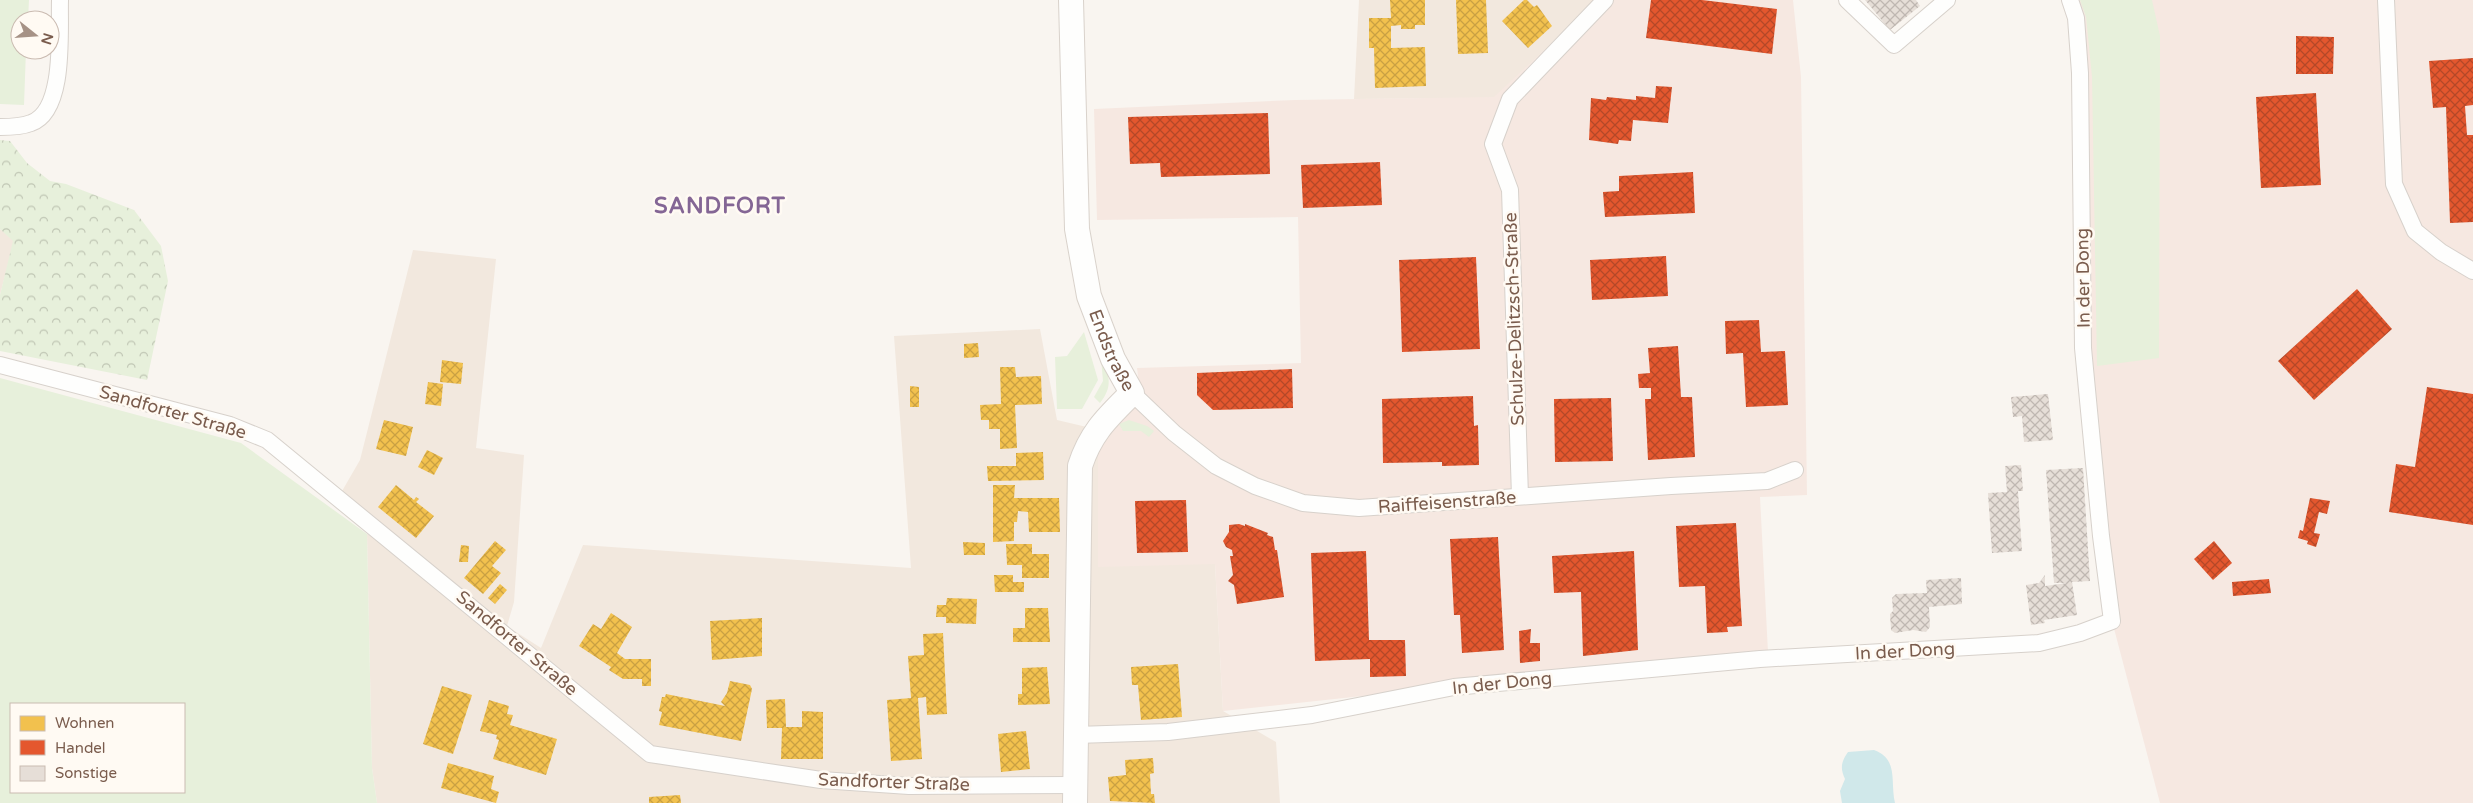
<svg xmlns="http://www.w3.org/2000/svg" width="2473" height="803" font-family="'Varela Round',sans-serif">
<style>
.residential{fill:#f2e8de}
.commercial{fill:#f6e8e1}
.grass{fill:#e7f0db;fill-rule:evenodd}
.forest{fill:url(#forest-crowns)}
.water{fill:#d0e8ea}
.homes{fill:url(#homes-cross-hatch)}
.shops{fill:url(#shops-cross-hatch)}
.building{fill:url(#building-cross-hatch)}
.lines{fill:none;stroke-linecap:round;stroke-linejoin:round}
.street-casing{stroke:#d7d1cb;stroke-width:18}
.secondary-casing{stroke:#d9d2cb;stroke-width:26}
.street{stroke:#fefefd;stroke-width:16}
.secondary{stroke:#fefefd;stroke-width:24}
.labels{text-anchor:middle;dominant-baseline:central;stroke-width:5;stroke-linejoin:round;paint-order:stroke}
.street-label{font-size:18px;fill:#7a5c4d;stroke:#fffaf3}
.district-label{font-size:22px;font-weight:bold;letter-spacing:1px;fill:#846695;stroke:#fffaf3}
</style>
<defs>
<pattern id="forest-crowns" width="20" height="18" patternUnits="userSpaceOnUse" patternTransform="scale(1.25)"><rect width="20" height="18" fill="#e7f0db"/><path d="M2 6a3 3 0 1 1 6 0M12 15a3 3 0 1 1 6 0" fill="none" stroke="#c0c6b4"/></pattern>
<pattern id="homes-cross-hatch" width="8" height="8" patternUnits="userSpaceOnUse" patternTransform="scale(1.25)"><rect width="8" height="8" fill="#f2c14e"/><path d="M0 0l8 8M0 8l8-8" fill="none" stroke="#c9a043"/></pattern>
<pattern id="shops-cross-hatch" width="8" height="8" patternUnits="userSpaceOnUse" patternTransform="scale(1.25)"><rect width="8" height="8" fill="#e4572e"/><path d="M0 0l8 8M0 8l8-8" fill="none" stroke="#b44828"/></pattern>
<pattern id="building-cross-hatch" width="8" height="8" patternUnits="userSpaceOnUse" patternTransform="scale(1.25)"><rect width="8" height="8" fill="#e6ded7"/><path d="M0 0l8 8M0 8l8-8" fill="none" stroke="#bfb7b1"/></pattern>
</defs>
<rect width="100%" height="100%" fill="#f9f5f0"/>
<g class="residential">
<polygon points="1359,0 1593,0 1588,9 1495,98 1354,99"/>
<polygon points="0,229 14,241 0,295"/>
<polygon points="413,250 496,259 476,448 524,455 514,602 507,626 541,648 583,545 911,568 894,336 1040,329 1057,420 1108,432 1215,564 1223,711 1276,742 1280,803 377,803 372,768 367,534 418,564 338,498 360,460"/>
</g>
<g class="commercial">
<polygon points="1593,0 1793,0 1801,77 1807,495 1760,497 1768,652 1223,711 1215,564 1098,567 1098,455 1108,432 1141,401 1137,368 1301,363 1298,217 1097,220 1094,109 1295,100 1494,97 1588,9"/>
<polygon points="2070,0 2473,0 2473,803 2160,803 2112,621 2090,346"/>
</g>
<g class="grass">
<polygon points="0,0 29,0 28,20 20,20 20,50 26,50 24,105 0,104"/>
<polygon points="2080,0 2152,0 2160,36 2159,358 2097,366 2092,77 2086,17"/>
<polygon points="1084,332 1098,380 1082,409 1057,409 1055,357 1067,356"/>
<path d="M 1101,358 C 1110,375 1113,387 1100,403 L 1094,397 L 1103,381 Z"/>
<path d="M 0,378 L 241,443 L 367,534 L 372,768 L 377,803 L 0,803 ZM 11,704 L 184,704 L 184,792 L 11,792 Z"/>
<polygon points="1129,420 1147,426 1154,431 1149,437 1141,431 1123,431 1119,424"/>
</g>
<polygon class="forest" points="0,140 10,141 27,163 50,181 66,184 134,210 161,246 168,281 147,380 0,351 0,295 13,241 0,229"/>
<path class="water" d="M 1874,750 C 1899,759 1890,782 1895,803 L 1842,803 L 1840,791 L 1845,779 C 1840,768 1841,762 1848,752 Z"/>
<g class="homes">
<polygon points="1390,0 1425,0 1425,25 1415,25 1415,29 1401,29 1401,25 1391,26 1391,48 1425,47 1426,86 1375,88 1374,48 1369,48 1369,18 1391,18"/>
<polygon points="1456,0 1486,0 1488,53 1458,54"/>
<polygon points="1524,0 1527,0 1534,7 1537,5 1552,26 1528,48 1502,21"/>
<polygon points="978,343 979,357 964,358 964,344"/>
<polygon points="442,360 463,363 461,384 440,382"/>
<polygon points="1000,367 1015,367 1016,377 1041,376 1042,404 1015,405 1017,448 1000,449 1000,429 989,429 989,420 981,420 980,405 1001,404"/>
<polygon points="428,382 443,384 441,406 425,404"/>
<polygon points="910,386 919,387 919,407 910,407"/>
<polygon points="384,420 413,427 406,456 376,449"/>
<polygon points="427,450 443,458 434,475 418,467"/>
<polygon points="1043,452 1044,480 988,481 987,466 1016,466 1016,453"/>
<polygon points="396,485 414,500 416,497 419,499 416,502 434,516 416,538 378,507"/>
<polygon points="993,485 1015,485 1014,498 1059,498 1060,532 1029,532 1028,512 1018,511 1017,522 1014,522 1014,541 993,542"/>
<polygon points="495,541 506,550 492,566 501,573 483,594 464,578"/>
<polygon points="963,542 985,543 985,555 964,555"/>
<polygon points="1006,544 1032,544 1032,554 1049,554 1049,578 1022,578 1022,565 1007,565"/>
<polygon points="461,545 469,546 468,562 459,562"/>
<polygon points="994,575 1013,575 1013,582 1024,582 1024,592 995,592"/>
<polygon points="500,584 507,590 495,604 488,598"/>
<polygon points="947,598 977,599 976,624 946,623 946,617 936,617 937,605 946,605"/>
<polygon points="1025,608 1048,608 1050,642 1013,642 1013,628 1025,628"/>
<polygon points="611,613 632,627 617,653 625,659 651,659 651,686 642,686 642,679 623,679 609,670 611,667 579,646 593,624 601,629"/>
<polygon points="762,618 762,656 712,660 710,621"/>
<polygon points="943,633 947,714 927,715 926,697 918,698 922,759 891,761 887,700 911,698 908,656 924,655 923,634"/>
<polygon points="1178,664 1182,717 1141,720 1138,685 1132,685 1131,667"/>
<polygon points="1047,667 1050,704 1018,705 1018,694 1022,694 1022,668"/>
<polygon points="730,681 750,685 752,689 741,741 659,725 662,712 659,711 662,697 665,697 666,694 725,706 721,702 727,693"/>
<polygon points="442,686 472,695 453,754 423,744"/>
<polygon points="785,699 786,727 802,727 802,711 823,712 823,759 781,759 782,728 767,728 766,700"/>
<polygon points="489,700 509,706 507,714 513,715 510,725 557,739 546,775 493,759 499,740 496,739 497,735 480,731"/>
<polygon points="1026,731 1030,769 1001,772 998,734"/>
<polygon points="1153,758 1154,773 1150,774 1151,794 1154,794 1155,803 1110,801 1108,777 1126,775 1125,760"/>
<polygon points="448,763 494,776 491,789 499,792 496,803 441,788"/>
<polygon points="680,795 681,803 649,803 649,797"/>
</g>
<g class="shops">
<polygon points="1651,0 1702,0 1777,9 1772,54 1646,38"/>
<polygon points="2296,36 2334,37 2333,74 2296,74"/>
<polygon points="2473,58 2473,105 2465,106 2467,135 2473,135 2473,222 2450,223 2446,107 2433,108 2429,61"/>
<polygon points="1656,86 1672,87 1668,123 1633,120 1631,141 1619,140 1618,144 1589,140 1591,98 1606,100 1607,97 1636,100 1636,96 1655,98"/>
<polygon points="2316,93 2321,185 2261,188 2256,97"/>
<polygon points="1268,113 1270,174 1161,177 1160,163 1130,164 1128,117"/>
<polygon points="1380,162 1382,205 1303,208 1301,165"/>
<polygon points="1693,172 1695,213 1605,217 1603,192 1619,191 1619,176"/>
<polygon points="1666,256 1668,296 1592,300 1590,260"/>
<polygon points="1476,257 1480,349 1402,352 1399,260"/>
<polygon points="2357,289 2392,329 2314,400 2278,361"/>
<polygon points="1759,320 1761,352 1785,351 1788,405 1746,407 1743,353 1726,354 1725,321"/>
<polygon points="1678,346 1681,397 1692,397 1695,457 1648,460 1645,399 1651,399 1651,388 1639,388 1638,374 1650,373 1648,348"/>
<polygon points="1292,369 1293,408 1213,410 1197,395 1197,373"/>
<polygon points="2427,387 2473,394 2473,525 2389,512 2396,464 2415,467"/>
<polygon points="1473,396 1474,426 1478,425 1479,465 1442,466 1442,462 1383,463 1382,399"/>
<polygon points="1611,398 1613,461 1555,462 1554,399"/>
<polygon points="2310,498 2330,501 2327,514 2319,512 2314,533 2320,534 2316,547 2307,544 2308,541 2298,538 2300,530 2303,531"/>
<polygon points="1186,500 1188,552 1137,553 1135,501"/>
<polygon points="1736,523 1742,626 1727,627 1728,632 1707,633 1705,586 1679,587 1676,526"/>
<polygon points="1239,524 1245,526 1245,524 1268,533 1267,535 1273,537 1275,550 1277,550 1284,597 1237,604 1234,585 1228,581 1233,575 1230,556 1233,556 1232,550 1226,547 1223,541 1229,532 1229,525"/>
<polygon points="1498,537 1504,650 1462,653 1460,615 1454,615 1450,539"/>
<polygon points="2214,541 2232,563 2213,580 2194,559"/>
<polygon points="1366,551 1369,640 1405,640 1406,676 1370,677 1370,659 1315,661 1311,553"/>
<polygon points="1634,551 1638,650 1583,656 1581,592 1554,593 1552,556"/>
<polygon points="2269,579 2271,593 2233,596 2232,582"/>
<polygon points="1531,629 1530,643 1540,643 1540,661 1520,663 1519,631"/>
</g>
<g class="building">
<polygon points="1865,0 1916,0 1920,6 1890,30"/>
<polygon points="2048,394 2053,440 2024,442 2022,416 2013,417 2011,397"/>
<polygon points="2021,465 2023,491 2018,491 2022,551 1992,553 1988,493 2007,492 2005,466"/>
<polygon points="2083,468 2090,581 2072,582 2077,615 2044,620 2045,623 2031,625 2026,585 2039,583 2045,575 2045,586 2067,583 2054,583 2046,470"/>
<polygon points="1961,578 1962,604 1929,607 1930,627 1926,632 1913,630 1895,633 1891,630 1890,614 1893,611 1892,598 1896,594 1927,593 1926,580"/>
</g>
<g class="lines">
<g class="street-casing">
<g id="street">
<polyline points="1847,0 1894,45 1947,0"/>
<polyline points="2386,0 2394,184 2415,231 2441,252 2473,271"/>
<path d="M 0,127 C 10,127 21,127 31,123 C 66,111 59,30 60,0"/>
<polyline points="0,365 230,425 267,440 650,754 821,780 909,786 1074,785"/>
<polyline points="1132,393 1174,433 1216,466 1255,486 1303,503 1359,508 1671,486 1767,481 1795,470"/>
<polyline points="1520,496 1510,190 1493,144 1510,99 1605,0"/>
<polyline points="1076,735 1168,732 1312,715 1454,687 1760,659 2039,643 2080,633 2112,621 2101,536 2083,348 2080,73 2076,18 2070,0"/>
</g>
</g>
<g class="secondary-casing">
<g id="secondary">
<path id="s1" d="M 1071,0 L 1077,229 L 1089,296 L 1113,359 L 1132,393 C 1108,417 1091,432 1080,466 L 1075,803"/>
</g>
</g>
<use href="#street" class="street"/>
<use href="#secondary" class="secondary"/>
</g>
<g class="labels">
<g class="street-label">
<text transform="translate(2083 278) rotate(-91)">In der Dong</text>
<text transform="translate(1514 319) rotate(-92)">Schulze-Delitzsch-Straße</text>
<text stroke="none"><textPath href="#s1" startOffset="356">Endstraße</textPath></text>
<text transform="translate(173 412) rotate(16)">Sandforter Straße</text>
<text transform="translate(1447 502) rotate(-4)">Raiffeisenstraße</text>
<text transform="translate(517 643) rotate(40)">Sandforter Straße</text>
<text transform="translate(1905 651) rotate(-3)">In der Dong</text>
<text transform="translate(1502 683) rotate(-6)">In der Dong</text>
<text transform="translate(894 782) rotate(2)">Sandforter Straße</text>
</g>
<g class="district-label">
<text x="720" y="206">SANDFORT</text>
</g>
</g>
<rect x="10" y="703" width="175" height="90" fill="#fffaf3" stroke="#cabbb1"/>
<rect x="20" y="716" width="25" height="15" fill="#f2c14e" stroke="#cabbb1"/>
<text x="55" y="728" font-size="15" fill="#7a5c4d">Wohnen</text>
<rect x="20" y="740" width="25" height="15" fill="#e4572e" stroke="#cabbb1"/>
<text x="55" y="753" font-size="15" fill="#7a5c4d">Handel</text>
<rect x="20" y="766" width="25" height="15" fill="#e6ded7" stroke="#cabbb1"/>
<text x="55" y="778" font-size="15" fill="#7a5c4d">Sonstige</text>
<g transform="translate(35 35) rotate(107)"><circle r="24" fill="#fffaf3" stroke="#cabbb1"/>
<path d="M0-4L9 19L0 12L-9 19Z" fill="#a69286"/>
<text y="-8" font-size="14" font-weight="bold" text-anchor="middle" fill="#7a5c4d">N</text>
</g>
</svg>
